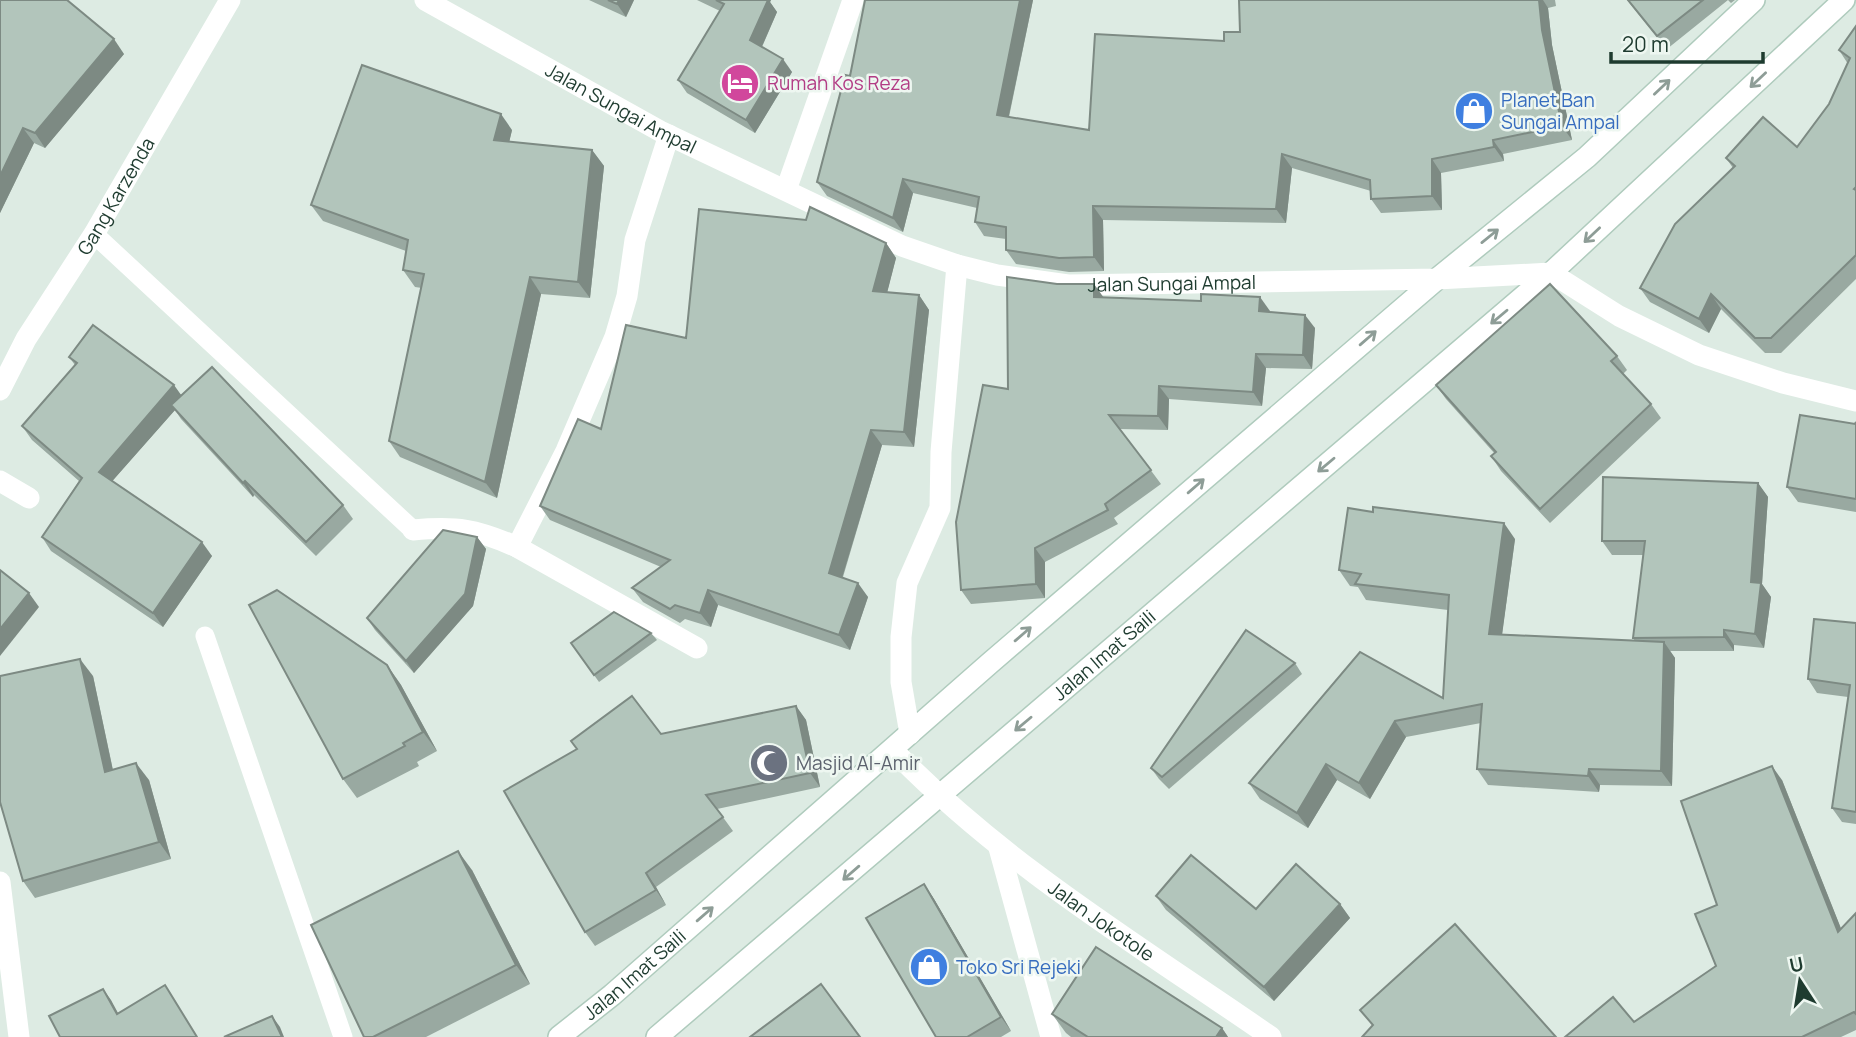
<svg xmlns="http://www.w3.org/2000/svg" width="1856" height="1037" font-family="Manrope,sans-serif">
<style>
.lines{fill:none;stroke-linecap:round;stroke-linejoin:round}
.secondary-casing{stroke:#afcbbd;stroke-width:24}
.lane{stroke:#fff;stroke-width:19}
.street{stroke:#fff;stroke-width:21}
.secondary{stroke:#fff;stroke-width:21}
.wall{fill:#99a9a1}
.shaded-wall{fill:#7d8a83}
.building{fill:#b2c5bb;stroke:#7d8a83;stroke-width:2}
.oneway{stroke:#8e9d97}
.labels{text-anchor:middle;dominant-baseline:central;stroke-width:5;stroke-linejoin:round;paint-order:stroke}
.hotel-label{font-size:19px;fill:#b23c85;stroke:#eef7f1;text-anchor:start}
.shop-label{font-size:19px;fill:#366cbe;stroke:#eef7f1;text-anchor:start}
.street-label{font-size:19px;fill:#1e3b2f;stroke:#eef7f1}
.worship-label{font-size:19px;fill:#5b616d;stroke:#eef7f1;text-anchor:start}
</style>
<rect width="100%" height="100%" fill="#ddebe3"/>
<g class="lines">
<g class="secondary-casing">
<g id="secondary">
<path id="s4" d="M 559,1037 L 612,995 L 990,663 L 1437,279 L 1587,157 L 1754,0"/>
<path id="s5" d="M 657,1037 L 1551,273 L 1844,0"/>
</g>
</g>
<g class="lane">
<polyline points="94,234 413,530"/>
<polyline points="205,636 343,1037"/>
</g>
<g class="street">
<path id="s1" d="M 425,0 L 660,131 L 902,246 L 957,265 L 997,275 L 1068,285 L 1437,279 L 1551,273 L 1619,316 L 1699,355 L 1783,383 L 1856,401"/>
<polyline points="786,190 853,0"/>
<path id="s2" d="M 0,390 L 26,339 L 94,234 L 230,0"/>
<polyline points="0,481 29,498"/>
<path d="M 413,530 C 457,526 476,529 517,547 L 697,648"/>
<polyline points="517,547 566,451 615,337 627,296 635,240 669,135"/>
<polyline points="910,734 901,682 901,637 907,583 940,508 941,452 957,265"/>
<path id="s3" d="M 893,750 C 1003,864 1141,947 1271,1037"/>
<polyline points="999,848 1051,1037"/>
<polyline points="0,882 19,1037"/>
</g>
<use href="#secondary" class="secondary"/>
</g>
<g class="wall">
<polygon points="0,0 124,54 45,148 34,143 0,213"/>
<polygon points="589,0 634,0 626,17"/>
<polygon points="697,0 771,0 770,2 777,12 762,47 792,72 755,133 687,93 678,80 720,11"/>
<polygon points="865,0 1033,0 1009,117 1089,130 1224,41 1240,32 1239,0 1555,0 1556,6 1548,8 1552,45 1572,140 1503,154 1504,161 1441,173 1442,210 1381,213 1371,199 1371,191 1292,168 1286,223 1103,220 1104,271 1069,272 1016,264 1006,250 1006,239 984,236 975,222 977,208 913,193 903,232 827,196 817,182 850,76"/>
<polygon points="1627,0 1735,0 1731,3 1728,0 1667,49"/>
<polygon points="1856,26 1856,279 1781,353 1765,353 1721,309 1709,333 1650,302 1640,288 1733,168 1726,158 1797,147 1829,104 1848,64 1839,50"/>
<polygon points="512,130 509,142 592,150 604,166 590,298 541,294 497,498 400,457 389,441 422,288 415,287 403,270 406,251 323,221 311,205"/>
<polygon points="886,243 896,258 887,292 919,295 929,310 914,447 882,445 843,577 868,597 850,650 718,605 711,627 685,619 680,623 643,602 632,588 661,567 550,520 540,506 601,429 686,338"/>
<polygon points="1104,297 1270,312 1315,328 1312,369 1266,368 1262,406 1169,399 1168,430 1120,429 1161,484 1114,518 1118,524 1045,562 1045,598 971,604 961,590 1008,389"/>
<polygon points="1617,356 1627,370 1623,374 1651,404 1661,418 1550,523 1501,471 1491,456 1495,454 1446,399 1436,385"/>
<polygon points="69,357 182,395 343,505 353,519 316,556 254,495 253,497 181,419 175,410 112,481 212,556 163,627 51,551 42,537 79,481 32,440 22,426 75,365"/>
<polygon points="1856,422 1856,512 1798,502 1787,487 1855,424"/>
<polygon points="1758,483 1768,497 1762,584 1771,597 1764,648 1734,645 1734,651 1670,651 1675,658 1672,786 1600,785 1599,792 1488,785 1477,769 1481,723 1406,737 1370,799 1337,780 1308,828 1260,799 1249,783 1443,698 1448,610 1366,600 1358,587 1350,586 1339,570 1515,539 1502,634 1635,641 1633,638 1643,555 1612,555 1602,541"/>
<polygon points="477,537 486,549 473,606 414,673 375,630 367,618"/>
<polygon points="1856,623 1856,824 1842,822 1832,808 1848,697 1817,693 1808,679"/>
<polygon points="651,633 657,640 599,682 571,643"/>
<polygon points="1295,663 1302,674 1169,789 1159,779 1151,768"/>
<polygon points="387,665 401,685 437,751 417,762 419,766 357,798 343,779"/>
<polygon points="93,676 113,770 149,780 171,859 35,898 23,881"/>
<polygon points="796,706 806,720 820,787 717,809 733,831 656,887 666,905 595,946 585,932 661,734"/>
<polygon points="1782,780 1841,929 1856,913 1856,1030 1841,1037 1565,1037 1634,1022 1716,966 1717,905"/>
<polygon points="472,870 530,984 426,1037 364,1037"/>
<polygon points="924,884 934,899 1011,1031 1001,1037 936,1037"/>
<polygon points="1156,896 1256,909 1340,904 1350,918 1274,1001 1166,910"/>
<polygon points="1052,1014 1222,1028 1228,1037 1071,1037 1066,1033"/>
</g>
<g class="shaded-wall">
<polygon points="619,0 634,0 626,17 617,4"/>
<polygon points="763,0 771,0 770,2 777,12 759,53 750,40"/>
<polygon points="1020,0 1033,0 1006,129 997,115"/>
<polygon points="1539,0 1543,0 1548,8 1552,45 1572,140 1562,126 1542,30"/>
<polygon points="114,39 124,54 45,148 35,133"/>
<polygon points="783,59 792,72 755,133 746,120"/>
<polygon points="501,114 512,130 506,156 494,140"/>
<polygon points="23,128 34,143 0,213 0,176"/>
<polygon points="1493,140 1503,154 1504,161 1494,147"/>
<polygon points="592,150 604,166 590,298 578,282"/>
<polygon points="1282,154 1292,168 1286,223 1276,209"/>
<polygon points="1432,159 1441,173 1442,210 1432,196"/>
<polygon points="903,179 913,193 903,232 893,218"/>
<polygon points="1093,206 1103,220 1104,271 1094,257"/>
<polygon points="886,243 896,258 884,305 873,291"/>
<polygon points="530,277 541,294 497,498 485,482"/>
<polygon points="1094,284 1104,298 1094,297"/>
<polygon points="1711,294 1721,309 1709,333 1699,319"/>
<polygon points="919,295 929,310 914,447 904,432"/>
<polygon points="1260,297 1270,311 1259,311"/>
<polygon points="1305,315 1315,328 1312,369 1303,355"/>
<polygon points="1256,354 1266,368 1262,406 1253,392"/>
<polygon points="174,385 184,399 171,405 175,410 108,486 99,472"/>
<polygon points="1159,386 1169,399 1168,430 1158,416"/>
<polygon points="871,430 882,445 839,588 829,573"/>
<polygon points="245,481 254,495 253,497 243,483"/>
<polygon points="1758,483 1768,497 1762,584 1771,597 1764,648 1755,634 1751,582"/>
<polygon points="1504,523 1515,539 1500,650 1489,634"/>
<polygon points="477,537 486,549 473,606 414,673 406,661"/>
<polygon points="202,542 212,556 163,627 153,613"/>
<polygon points="1035,548 1045,562 1045,598 1036,584"/>
<polygon points="858,583 868,597 850,650 839,635"/>
<polygon points="708,590 718,605 711,627 700,613"/>
<polygon points="29,593 39,607 0,656 0,629"/>
<polygon points="1724,630 1734,645 1734,651 1724,637"/>
<polygon points="1664,642 1675,658 1672,786 1661,771"/>
<polygon points="80,659 93,676 117,790 105,772"/>
<polygon points="387,665 401,685 437,751 423,732"/>
<polygon points="796,706 806,720 820,787 810,773"/>
<polygon points="1395,721 1406,737 1370,799 1359,783"/>
<polygon points="136,763 149,780 171,859 159,842"/>
<polygon points="1326,764 1337,780 1308,828 1297,813"/>
<polygon points="1772,766 1782,780 1848,946 1838,932"/>
<polygon points="1589,769 1600,785 1599,792 1588,776"/>
<polygon points="458,851 472,870 530,984 516,965"/>
<polygon points="646,873 656,887 666,905 656,890"/>
<polygon points="924,884 934,899 1011,1031 1001,1017"/>
<polygon points="1340,904 1350,918 1274,1001 1264,987"/>
<polygon points="103,989 111,1000 125,1026 117,1014"/>
<polygon points="272,1016 280,1027 284,1037 282,1037"/>
<polygon points="1222,1028 1228,1037 1216,1037"/>
</g>
<g class="building">
<polygon points="0,0 67,0 114,39 35,133 23,128 0,176"/>
<polygon points="608,0 619,0 617,4"/>
<polygon points="716,0 768,0 750,40 783,59 746,120 678,80 724,4"/>
<polygon points="865,0 1020,0 997,115 1089,130 1095,34 1224,41 1224,32 1240,32 1239,0 1539,0 1542,30 1562,126 1493,140 1494,147 1432,159 1432,196 1371,199 1370,180 1282,154 1276,209 1093,206 1094,257 1059,258 1006,250 1006,227 975,222 979,197 903,179 893,218 817,182 845,75 850,76"/>
<polygon points="1628,0 1703,0 1657,36"/>
<polygon points="1856,26 1856,187 1854,189 1856,190 1856,255 1771,338 1755,338 1711,294 1699,319 1640,288 1675,224 1735,166 1726,158 1763,117 1797,147 1829,104 1850,58 1839,50"/>
<polygon points="362,65 501,114 494,140 592,150 578,282 530,277 485,482 389,441 424,274 403,270 408,240 311,205"/>
<polygon points="810,207 886,243 873,291 919,295 904,432 871,430 829,573 858,583 839,635 708,590 700,613 675,605 670,609 632,588 670,560 540,506 578,419 601,429 626,325 686,338 699,209 806,220"/>
<polygon points="1007,277 1057,284 1094,284 1094,297 1201,301 1201,294 1260,297 1259,311 1305,315 1303,355 1256,354 1253,392 1159,386 1158,416 1109,415 1151,470 1105,504 1108,510 1035,548 1036,584 961,590 956,522 983,385 1008,389"/>
<polygon points="1550,284 1617,356 1611,361 1651,404 1540,509 1491,456 1496,452 1436,385"/>
<polygon points="93,325 174,385 99,472 202,542 153,613 42,537 82,478 22,426 77,363 69,357"/>
<polygon points="212,367 343,505 306,542 245,481 243,483 171,405"/>
<polygon points="1800,415 1855,424 1856,422 1856,499 1787,487"/>
<polygon points="1603,477 1758,483 1751,582 1761,583 1755,634 1724,630 1724,637 1633,638 1645,541 1602,541"/>
<polygon points="1373,507 1504,523 1489,634 1664,642 1661,771 1589,769 1588,776 1477,769 1482,704 1395,721 1359,783 1326,764 1297,813 1249,783 1360,652 1443,698 1449,595 1355,584 1361,574 1339,570 1348,508 1373,512"/>
<polygon points="443,530 477,537 465,594 406,661 367,618"/>
<polygon points="0,570 29,593 0,629"/>
<polygon points="277,590 387,665 423,732 403,743 405,746 343,779 249,605"/>
<polygon points="614,612 651,633 594,675 571,643"/>
<polygon points="1814,619 1856,623 1856,812 1832,808 1850,685 1808,679"/>
<polygon points="1246,630 1295,663 1162,777 1151,768"/>
<polygon points="80,659 105,772 136,763 159,842 23,881 0,802 0,676"/>
<polygon points="632,696 661,734 796,706 810,773 706,795 723,817 646,873 656,890 585,932 504,791 577,749 571,741"/>
<polygon points="1772,766 1838,932 1856,913 1856,1014 1854,1012 1802,1037 1565,1037 1613,997 1634,1022 1716,966 1695,914 1717,905 1681,801"/>
<polygon points="458,851 516,965 373,1037 364,1037 311,925"/>
<polygon points="1191,855 1256,909 1296,864 1340,904 1264,987 1156,896"/>
<polygon points="924,884 1001,1017 967,1037 936,1037 866,918"/>
<polygon points="1455,924 1556,1037 1362,1037 1373,1025 1360,1010"/>
<polygon points="1096,947 1222,1028 1216,1037 1088,1037 1052,1014"/>
<polygon points="821,984 860,1037 750,1037"/>
<polygon points="165,985 197,1037 60,1037 49,1016 103,989 117,1014"/>
<polygon points="272,1016 282,1037 224,1037"/>
</g>
<defs><path id="oneway-shaft" d="M-6 0H5M1.5-3L5.5 0L1.5 3" fill="none" stroke-width="1.6" stroke-linecap="round" stroke-linejoin="round" transform="scale(1.75)"/></defs>
<g class="oneway">
<use href="#oneway-shaft" transform="translate(1758 80) rotate(137)"/>
<use href="#oneway-shaft" transform="translate(1662 87) rotate(-43)"/>
<use href="#oneway-shaft" transform="translate(1592 235) rotate(137)"/>
<use href="#oneway-shaft" transform="translate(1490 236) rotate(-39)"/>
<use href="#oneway-shaft" transform="translate(1499 317) rotate(140)"/>
<use href="#oneway-shaft" transform="translate(1368 338) rotate(-41)"/>
<use href="#oneway-shaft" transform="translate(1326 465) rotate(140)"/>
<use href="#oneway-shaft" transform="translate(1196 486) rotate(-41)"/>
<use href="#oneway-shaft" transform="translate(1023 634) rotate(-41)"/>
<use href="#oneway-shaft" transform="translate(1023 724) rotate(140)"/>
<use href="#oneway-shaft" transform="translate(851 873) rotate(139)"/>
<use href="#oneway-shaft" transform="translate(705 914) rotate(-41)"/>
</g>
<defs>
<g id="hotel-disc" transform="scale(2.0125)"><circle r="9.5" fill="#d1479c" stroke="#eef7f1"/><path d="M-6-4.5h1.5V1H6V5H4.5V3h-9V5H-6ZM-4 0a1.8 1.8 0 1 1 3.6 0ZM.5 0V-2.5h3Q6-2.5 6 0Z" fill="#fff"/></g>
<g id="shop-disc" transform="scale(2.0125)"><circle r="9.5" fill="#3f7fe0" stroke="#eef7f1"/><path d="M-5-2.5h2.3a2.7 3.5 0 0 1 5.4 0H5L5.5 6h-11ZM-1.5-2.5h3a1.5 2.3 0 0 0-3 0Z" fill="#fff"/></g>
<g id="mosque-disc" transform="scale(2.0125)"><circle r="9.5" fill="#6b7280" stroke="#eef7f1"/><path d="M3.5-4.9A6 6 0 1 0 3.5 4.9A5 5 0 1 1 3.5-4.9Z" fill="#fff"/></g>
</defs>
<g fill-rule="evenodd">
<use href="#hotel-disc" x="740" y="83"/>
<use href="#shop-disc" x="1474" y="111"/>
<use href="#mosque-disc" x="769" y="763"/>
<use href="#shop-disc" x="929" y="967"/>
</g>
<g class="labels">
<g class="hotel-label">
<text x="767" y="83">Rumah Kos Reza</text>
</g>
<g class="shop-label">
<text x="1501" y="100">Planet Ban<tspan x="1501" dy="22">Sungai Ampal</tspan></text>
<text x="956" y="967">Toko Sri Rejeki</text>
</g>
<g class="street-label">
<text stroke="none"><textPath href="#s1" startOffset="224">Jalan Sungai Ampal</textPath></text>
<text stroke="none"><textPath href="#s2" startOffset="226">Gang Karzenda</textPath></text>
<text stroke="none"><textPath href="#s1" startOffset="812">Jalan Sungai Ampal</textPath></text>
<text stroke="none"><textPath href="#s5" startOffset="588">Jalan Imat Saili</textPath></text>
<text stroke="none"><textPath href="#s3" startOffset="270">Jalan Jokotole</textPath></text>
<text stroke="none"><textPath href="#s4" startOffset="98">Jalan Imat Saili</textPath></text>
</g>
<g class="worship-label">
<text x="796" y="763">Masjid Al-Amir</text>
</g>
</g>
<g transform="translate(1800 981) rotate(348)" stroke="#eef7f1" stroke-width="5" paint-order="stroke">
<path d="M0-5L12 26L0 18L-12 26Z" fill="#1e3b2f"/>
<text y="-10" font-size="19" font-weight="bold" text-anchor="middle" fill="#1e3b2f">U</text>
</g>
<path d="M1611 52v10h152v-10" fill="none" stroke="#1e3b2f" stroke-width="3.5"/>
<text x="1622" y="52" font-size="21" fill="#1e3b2f" stroke="#eef7f1" stroke-width="5" paint-order="stroke">20 m</text>
</svg>
